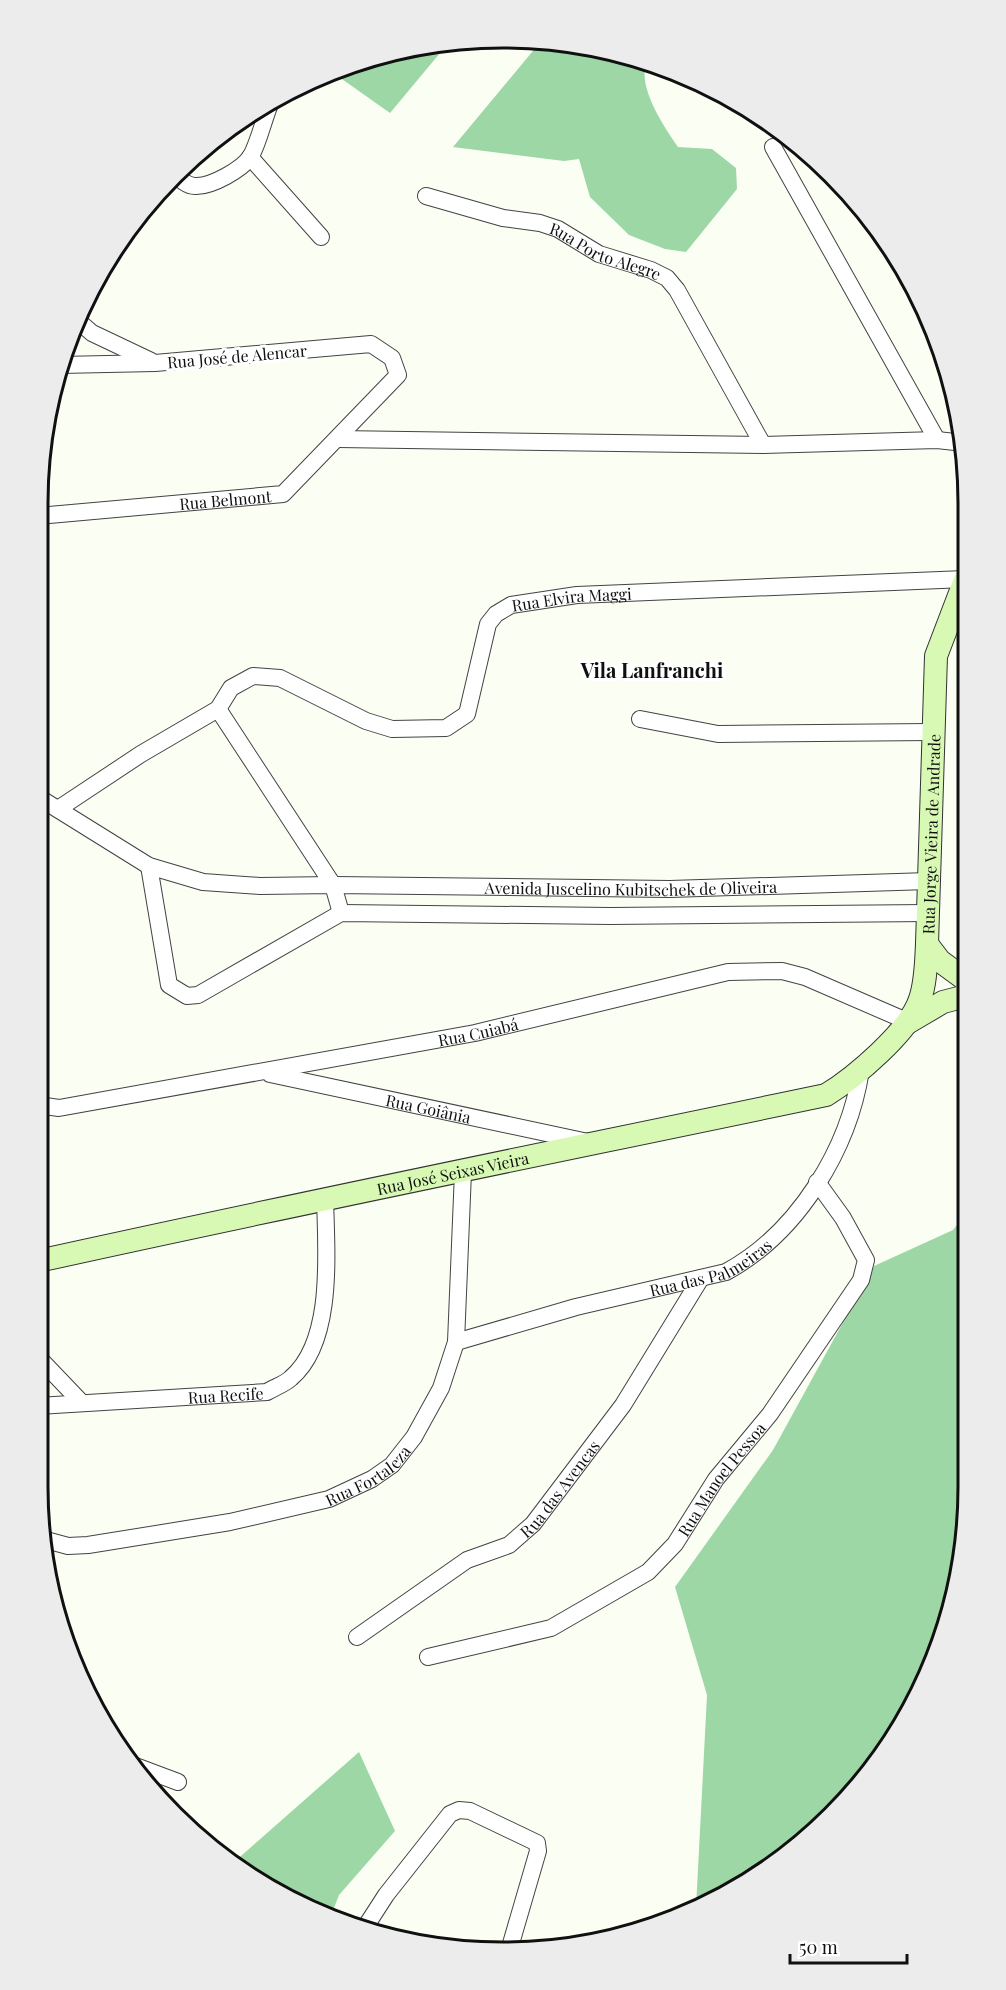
<svg xmlns="http://www.w3.org/2000/svg" width="1006" height="1990" font-family="'Playfair Display',serif">
<style>
.forest{fill:#9ed7a6}
.lines{fill:none;stroke-linecap:round;stroke-linejoin:round}
.street-casing{stroke:#434343;stroke-width:18}
.secondary-casing{stroke:#323232;stroke-width:24}
.street{stroke:#fff;stroke-width:16}
.secondary{stroke:#d8f9b3;stroke-width:22}
.labels{text-anchor:middle;dominant-baseline:central;stroke-width:6;stroke-linejoin:round;paint-order:stroke}
.street-label{font-size:16px;fill:#101010;stroke:#fff}
.quarter-label{font-size:20px;font-weight:bold;fill:#101010;stroke:#fff}
.rim{fill:none;stroke:#101010;stroke-width:3}
</style>
<rect width="100%" height="100%" fill="#fafef3"/>
<g class="forest">
<path d="M 542,40 L 623,53 L 647,62 C 636,86 665,128 678,147 L 712,149 L 736,168 L 737,189 L 686,252 L 665,249 L 629,235 L 590,197 L 579,159 L 564,161 L 453,147 Z"/>
<polygon points="450,41 390,113 332,72 353,62"/>
<polygon points="967,1212 968,1517 953,1607 921,1693 832,1816 709,1905 696,1908 707,1695 675,1587 773,1450 874,1266 953,1230"/>
<polygon points="359,1752 395,1831 339,1895 332,1913 270,1890 233,1863"/>
</g>
<g class="lines">
<g class="street-casing">
<g id="street">
<polyline points="773,147 937,440"/>
<polyline points="250,157 321,237"/>
<path d="M 176,175 C 181,180 187,186 195,186 C 211,187 243,169 251,156 C 260,139 264,117 272,99"/>
<path id="s1" d="M 426,196 L 503,218 L 540,223 L 558,229 L 599,254 L 651,270 L 667,278 L 677,290 L 763,445"/>
<polyline points="77,320 92,333 151,361"/>
<polyline points="338,439 763,445 937,440 964,443"/>
<path id="s2" d="M 38,516 L 283,494 L 398,375 L 392,358 L 371,344 L 155,363 L 60,365"/>
<polyline points="218,709 333,885 341,913"/>
<polyline points="640,719 718,734 931,732"/>
<path id="s3" d="M 38,797 L 149,866 L 203,882 L 260,886 L 333,885 L 670,889 L 929,881"/>
<path id="s4" d="M 58,809 L 141,754 L 218,709 L 231,688 L 253,676 L 280,678 L 366,721 L 392,729 L 446,728 L 467,714 L 488,624 L 496,614 L 511,605 L 577,595 L 965,579"/>
<polyline points="149,866 169,985 187,996 198,995 341,913 610,916 928,913"/>
<path id="s5" d="M 270,1074 L 588,1142"/>
<path id="s6" d="M 38,1105 L 59,1108 L 475,1033 L 728,972 L 782,971 L 805,977 L 909,1022"/>
<path id="s7" d="M 456,1342 L 576,1307 L 726,1272 C 798,1233 849,1149 861,1070"/>
<polyline points="38,1357 81,1402"/>
<path id="s8" d="M 38,1406 L 267,1392 C 275,1387 285,1384 291,1378 C 335,1341 326,1249 325,1197"/>
<path id="s9" d="M 46,1540 L 68,1546 L 88,1545 L 230,1522 L 329,1499 L 372,1479 L 392,1465 L 414,1437 L 441,1388 L 456,1342 L 463,1172"/>
<path id="s10" d="M 357,1637 L 467,1560 L 509,1545 L 533,1524 L 623,1405 L 701,1278"/>
<path id="s11" d="M 428,1657 L 551,1628 L 648,1572 L 675,1544 L 716,1479 L 770,1414 L 861,1280 L 866,1260 L 843,1218 L 817,1182"/>
<polyline points="130,1764 178,1782"/>
<polyline points="366,1926 386,1895 450,1814 459,1810 470,1811 537,1843 538,1851 510,1947"/>
</g>
</g>
<g class="secondary-casing">
<g id="secondary">
<polyline points="927,944 940,961 966,980"/>
<polyline points="909,1022 943,1002 966,996"/>
<path id="s12" d="M 38,1261 C 300,1203 563,1150 826,1095 C 854,1078 910,1031 920,999 C 926,982 926,962 927,944 L 936,656 L 965,580"/>
</g>
</g>
<use href="#street" class="street"/>
<use href="#secondary" class="secondary"/>
</g>
<g class="labels">
<g class="street-label">
<text stroke="none"><textPath href="#s1" startOffset="189">Rua Porto Alegre</textPath></text>
<text transform="translate(237 356) rotate(-5)">Rua José de Alencar</text>
<text stroke="none"><textPath href="#s2" startOffset="188">Rua Belmont</textPath></text>
<text stroke="none"><textPath href="#s4" startOffset="652">Rua Elvira Maggi</textPath></text>
<text stroke="none"><textPath href="#s12" startOffset="1107">Rua Jorge Vieira de Andrade</textPath></text>
<text stroke="none"><textPath href="#s3" startOffset="615">Avenida Juscelino Kubitschek de Oliveira</textPath></text>
<text stroke="none"><textPath href="#s6" startOffset="447">Rua Cuiabá</textPath></text>
<text stroke="none"><textPath href="#s5" startOffset="162">Rua Goiânia</textPath></text>
<text stroke="none"><textPath href="#s12" startOffset="424">Rua José Seixas Vieira</textPath></text>
<text stroke="none"><textPath href="#s7" startOffset="266">Rua das Palmeiras</textPath></text>
<text stroke="none"><textPath href="#s8" startOffset="188">Rua Recife</textPath></text>
<text stroke="none"><textPath href="#s9" startOffset="334">Rua Fortaleza</textPath></text>
<text stroke="none"><textPath href="#s11" startOffset="357">Rua Manoel Pessoa</textPath></text>
<text stroke="none"><textPath href="#s10" startOffset="255">Rua das Avencas</textPath></text>
</g>
<g class="quarter-label">
<text x="652" y="669">Vila Lanfranchi</text>
</g>
</g>
<path d="M0 0H1006V1990H0ZM503 48H503A455 455 0 0 1 958 503V1487A455 455 0 0 1 503 1942H503A455 455 0 0 1 48 1487V503A455 455 0 0 1 503 48Z" fill="#ececec" fill-rule="evenodd"/>
<path class="rim" d="M503 48H503A455 455 0 0 1 958 503V1487A455 455 0 0 1 503 1942H503A455 455 0 0 1 48 1487V503A455 455 0 0 1 503 48Z"/>
<path d="M790 1954v9h117v-9" fill="none" stroke="#101010" stroke-width="3"/>
<text x="799" y="1954" font-size="18" fill="#101010" stroke="#ffffff" stroke-width="4.5" paint-order="stroke">50 m</text>
</svg>
